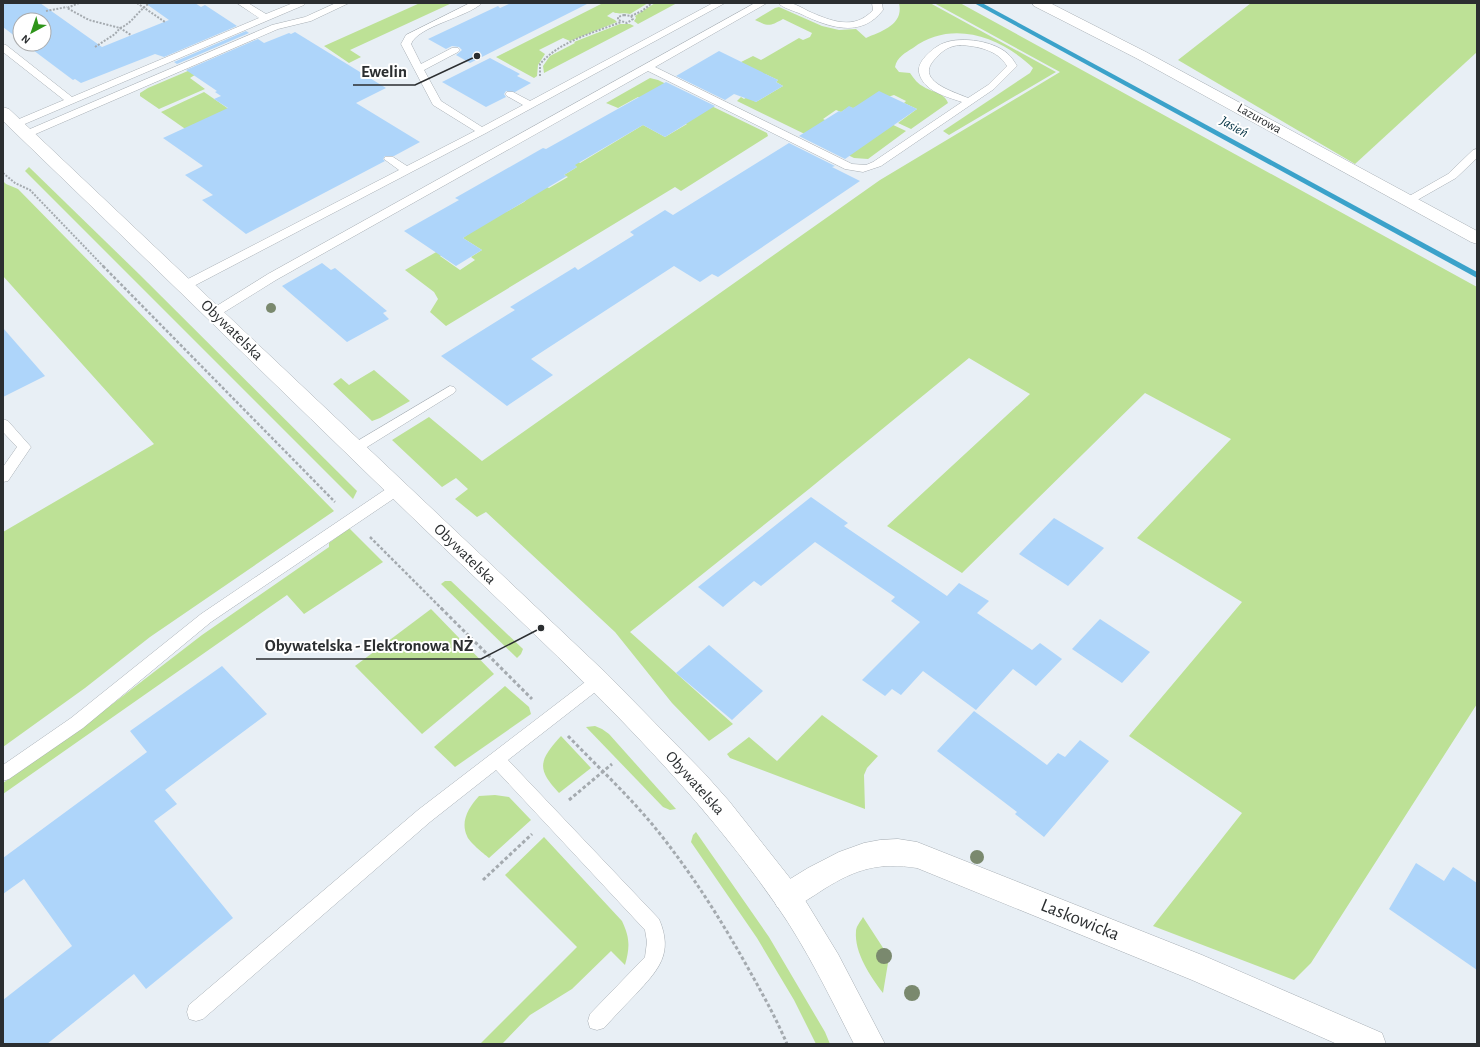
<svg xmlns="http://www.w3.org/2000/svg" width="1480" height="1047" font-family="'Alegreya Sans',sans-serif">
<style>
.green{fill:#bde196}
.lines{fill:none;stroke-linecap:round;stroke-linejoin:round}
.stream{fill:#3ba2ca;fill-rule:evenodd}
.building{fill:#aed5fa}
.service-casing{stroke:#a8afb5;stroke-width:1}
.minor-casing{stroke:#a8afb5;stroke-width:1}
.secondary-casing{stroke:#a8afb5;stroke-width:1}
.path-far2{stroke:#a4aaaf;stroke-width:2;stroke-dasharray:2 1.5;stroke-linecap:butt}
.path-far1{stroke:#a4aaaf;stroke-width:2.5;stroke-dasharray:3 2;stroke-linecap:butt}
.path{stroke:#a4aaaf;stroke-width:3;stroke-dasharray:3.5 2.5;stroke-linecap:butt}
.service{fill:#fff;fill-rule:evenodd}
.minor{fill:#fff;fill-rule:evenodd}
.secondary{fill:#fff;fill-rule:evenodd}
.tree{fill:#7a896e}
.labels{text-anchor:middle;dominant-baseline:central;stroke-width:4;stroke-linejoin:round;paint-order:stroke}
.far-street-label{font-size:13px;fill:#2b2e30;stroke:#fff}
.far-water-label{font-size:14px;font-style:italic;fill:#053445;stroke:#fff}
.street-label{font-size:16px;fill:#2b2e30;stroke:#fff}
.near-street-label{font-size:19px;fill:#2b2e30;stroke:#fff}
.leader{fill:none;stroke:#2b2e30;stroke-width:1.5}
.callout-dot{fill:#2b2e30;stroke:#fff;stroke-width:1.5}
.callout-label{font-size:17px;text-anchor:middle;font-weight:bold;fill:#2b2e30;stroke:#fff;stroke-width:4;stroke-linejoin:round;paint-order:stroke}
</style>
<rect width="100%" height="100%" fill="#e8eff5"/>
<g class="green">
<polygon points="420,3 452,3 350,50 361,57 349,63 324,46"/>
<path d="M 603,3 L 648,3 L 630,14 C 624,12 619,15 613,12 L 607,16 L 615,20 L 617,22 L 570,41 L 563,38 L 539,50 L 545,54 L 538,65 L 537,76 L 534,78 L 496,57 Z"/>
<polygon points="655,3 677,3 638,24 634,21 636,18 635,16"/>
<path d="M 899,3 L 930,3 L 1056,72 L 949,135 L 943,131 L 1030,73 L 1033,68 C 1001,37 952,19 913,48 C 905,53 897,57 895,67 L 899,72 L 910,73 C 914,79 918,84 924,87 C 932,92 945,93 948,103 L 911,129 L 898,123 L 917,109 L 904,103 L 906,101 L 894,95 L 853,108 L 849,107 L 841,112 L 836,110 L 823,119 L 827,121 L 889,123 L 906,131 L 868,159 L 854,158 L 737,101 L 741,97 L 744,99 L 747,97 L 756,102 L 783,86 L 776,82 L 778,80 L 765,74 L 762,75 L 741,62 L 753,56 L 761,60 L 799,38 L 803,40 L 810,37 L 812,33 L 783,19 C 769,27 768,26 755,20 L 775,8 L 779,7 L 822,26 L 839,30 L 856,29 L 866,38 C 882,31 904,25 899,3 Z"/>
<polygon points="934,3 960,3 1477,287 1477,704 1311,963 1294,980 1153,926 1242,813 1129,736 1242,602 1137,538 1231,439 1145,393 962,573 887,526 1030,394 969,358 809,489 630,632 733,724 709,741 672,703 615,632 486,512 477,517 455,499 468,489 456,478 442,487 392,440 429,417 482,461 880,180 1060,72"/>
<polygon points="1251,3 1477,3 1477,52 1355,164 1178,60"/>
<polygon points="620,24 630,24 634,26 544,73 543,66 550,56 575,43 574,42"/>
<polygon points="230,53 190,78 205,89 159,109 140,96 140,93 148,88"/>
<polygon points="650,78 658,80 767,133 768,136 681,191 675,187 446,326 430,312 438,299 434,292 405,270 438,251 443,254 440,256 460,270 475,260 471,257 482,250 463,238 502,210 506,212 524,202 543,185 549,188 568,177 564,175 577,167 571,163 576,160 580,163 643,125 665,137 687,124 638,97 618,108 606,103"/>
<polygon points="204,92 236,114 194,135 161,112"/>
<polygon points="29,167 140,275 357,491 353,499 25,171"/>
<polygon points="3,181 6,184 18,189 334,511 150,637 85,688 3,747 3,532 154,444 3,276"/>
<polygon points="374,370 410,401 380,418 372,421 333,384 341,378 349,385"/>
<polygon points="349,528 383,562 304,614 287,595 3,794 3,783 93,719 202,635 329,547 329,543"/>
<polygon points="445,581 451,581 523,649 521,654 517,658 441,584"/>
<polygon points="431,609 494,674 422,734 355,666"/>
<polygon points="505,686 529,707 531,714 455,767 434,747"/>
<polygon points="822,715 878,756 867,768 864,775 865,809 730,758 727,754 749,737 777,761"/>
<polygon points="595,726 602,729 609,734 676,809 670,810 663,807 586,727"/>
<path d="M 561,736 L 591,768 L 559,793 C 536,769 539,760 561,736 Z"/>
<path d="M 495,795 L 509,797 L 531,820 L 489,858 C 483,853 469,842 467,836 C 460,821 469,807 479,796 Z"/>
<polygon points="696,832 769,937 825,1032 830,1044 816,1044 794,1000 757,938 691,842 693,835"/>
<path d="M 544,837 L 622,921 C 630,938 630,947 625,965 L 611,951 L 572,989 L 530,1015 L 502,1044 L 480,1044 L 577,947 L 505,875 Z"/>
<path d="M 863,917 L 889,957 L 883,993 C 871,977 854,953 856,931 C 856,926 861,921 863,917 Z"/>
</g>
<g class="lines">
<polygon class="stream" points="974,3 982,3 1477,272 1477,278"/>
</g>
<g class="building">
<polygon points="3,3 40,3 102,47 169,20 145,3 195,3 201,7 205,5 237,26 164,57 155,54 81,83 75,79 73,80 25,44 44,44 44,20 20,20 20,40 3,27"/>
<polygon points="511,3 589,3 470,63 456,55 462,50 459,47 452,46 446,49 428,39 498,6 500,8"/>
<polygon points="246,31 249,33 177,64 174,62"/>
<polygon points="295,32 386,88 356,103 420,142 394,156 385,156 383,159 385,161 246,234 202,200 213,195 185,175 203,166 163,138 228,108 214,99 221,96 215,92 217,91 186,70 258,39 264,43 289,33 291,34"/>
<polygon points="719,51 778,80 776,82 783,86 756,102 734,94 725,100 676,76"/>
<polygon points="490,58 520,74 517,76 531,83 515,92 506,91 504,94 506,97 486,107 442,82"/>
<polygon points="666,82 715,106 665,137 643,125 575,165 577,167 564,175 567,176 463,238 482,250 456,266 404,231 459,200 455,198 543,148 546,149"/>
<polygon points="879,91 917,109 845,159 799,136 839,111 841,112 849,106 853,108"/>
<polygon points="789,143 835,166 832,167 860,181 718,277 712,274 700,282 674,266 531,359 553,375 507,406 441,356 515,310 510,307 575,267 578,270 634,235 630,232 665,210 673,215"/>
<polygon points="322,263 331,270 335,268 387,311 383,313 389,319 347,342 282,286"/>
<polygon points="3,328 45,376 3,397"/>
<polygon points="811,497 848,523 844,526 947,596 959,583 989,601 977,613 1032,650 1040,643 1062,659 1036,686 1013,669 976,710 923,671 901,695 892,689 885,696 862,680 920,622 891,601 895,597 815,542 761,586 754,581 723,607 698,587"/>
<polygon points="1054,518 1104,548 1068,586 1019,554"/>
<polygon points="1100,619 1150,652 1122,683 1072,649"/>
<polygon points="709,645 763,691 732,720 676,673"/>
<polygon points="222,666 267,714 165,790 177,804 154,821 233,918 146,989 134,974 47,1044 3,1044 3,1000 72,946 24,879 3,894 3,858 147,752 130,731"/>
<polygon points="974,711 1047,765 1058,753 1065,757 1080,740 1109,761 1044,837 1015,814 1017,812 937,751"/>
<polygon points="1416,863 1444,881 1453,867 1477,883 1477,970 1389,909"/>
</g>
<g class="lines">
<g class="service-casing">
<g id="service">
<polygon points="237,3 248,3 266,14 293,3 306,3 304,5 20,126 12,126 11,124 12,122 64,100 3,52 3,44 6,45 72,97 259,18"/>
<polygon points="336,3 349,3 311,21 278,29 31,136 27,137 22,134 23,132 272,25 305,17"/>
<path d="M 470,3 L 482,3 C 468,17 418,26 411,44 L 421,64 L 452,48 L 458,48 L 460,50 L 458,52 L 424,70 L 441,101 L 482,127 L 523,105 L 507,96 L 505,94 L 507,92 L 513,92 L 530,101 L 713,3 L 725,3 L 486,133 L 190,288 L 182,288 L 180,285 L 182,282 L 399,170 L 384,159 L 385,157 L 393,157 L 407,166 L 475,131 L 433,105 L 401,44 L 406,35 Z"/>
<path d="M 755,3 L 767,3 L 655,67 L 852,164 L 866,165 L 873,162 L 962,102 C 950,98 935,94 926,85 C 922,81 918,74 919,68 C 920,59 935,46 944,43 C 961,36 997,41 1010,56 C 1013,59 1015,63 1017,66 L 994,89 L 881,166 L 863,172 L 845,169 L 648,71 L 276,280 L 218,316 L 210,316 L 208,313 L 210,310 L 268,274 ZM 960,45 C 977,46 998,50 1007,66 L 988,85 L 968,98 C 952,91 913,80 936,58 C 943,50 949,46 960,45 Z"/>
<path d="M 778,3 C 782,3 787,2 791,3 C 797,5 803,8 808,11 C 831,21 854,31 873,10 L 872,3 L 882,3 L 883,10 C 861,39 828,27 801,14 C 794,11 783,8 778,3 Z"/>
<polygon points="1477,149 1477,158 1456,178 1412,203 1404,203 1403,201 1404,199 1448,174 1473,150"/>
<polygon points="450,386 454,387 456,390 454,393 359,452 354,454 349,452 347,449 349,446"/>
<polygon points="3,419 8,421 31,447 8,481 3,482 3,467 17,447 3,432"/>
<polygon points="397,484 402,485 404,489 402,493 211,622 83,728 9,779 3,781 3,765 71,718 201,614 392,485"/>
<path d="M 598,674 L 603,676 L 606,681 L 603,686 L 508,760 L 659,919 C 674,954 658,970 636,994 C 625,1005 614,1017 604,1028 L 597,1030 L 590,1028 L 588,1021 L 590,1014 L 645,957 L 647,942 L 645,930 L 496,770 L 430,822 L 203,1019 L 196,1021 L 189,1019 L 187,1012 L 189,1005 L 418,810 L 593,676 Z"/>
</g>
</g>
<g class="minor-casing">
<g id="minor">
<polygon points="1032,3 1050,3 1146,52 1477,231 1477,244 1471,242 1136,58 1034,6"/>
<path d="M 898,839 L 917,842 L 1202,955 L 1382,1033 L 1386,1044 L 1337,1044 L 1192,980 L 917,868 C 879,862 856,869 824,889 C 812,897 800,905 787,910 L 777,907 L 773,897 L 777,887 L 808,868 L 839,852 L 864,843 L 880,840 Z"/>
</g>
</g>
<g class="secondary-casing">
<path id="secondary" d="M 3,107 L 9,109 L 607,674 L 705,774 L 729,801 L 797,887 L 838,954 L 885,1044 L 854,1044 C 830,997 807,949 777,906 C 677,761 539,640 413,518 C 276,385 140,253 3,121 Z"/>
</g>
<g class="path-far2">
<path d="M 79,3 L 67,8 L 89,20 L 120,28 C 133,23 138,10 150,3"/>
<polyline points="137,3 165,22"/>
<polyline points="46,11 67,7"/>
<polygon points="624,15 631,16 633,19 627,23 618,20 618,17"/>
<polyline points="631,16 642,11 652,3"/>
<polyline points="95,47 115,34 120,28 131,35"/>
<path d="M 540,76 L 540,64 C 560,41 593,33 621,22"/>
<polyline points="3,173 15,183 30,190 104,267"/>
</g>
<g class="path-far1">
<polyline points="103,266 335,502"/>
<polyline points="370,537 442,609"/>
</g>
<g class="path">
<polyline points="441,608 532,699"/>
<path d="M 568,736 C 596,765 626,793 652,824 C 689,869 720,918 748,968 C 762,993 776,1018 787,1044"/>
<polyline points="569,800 612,764"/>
<polyline points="483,880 532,834"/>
</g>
<use href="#service" class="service"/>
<use href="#minor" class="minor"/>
<use href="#secondary" class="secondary"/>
</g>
<g class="tree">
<circle cx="271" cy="308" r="5"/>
<circle cx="977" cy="857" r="7"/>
<circle cx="884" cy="956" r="8"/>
<circle cx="912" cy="993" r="8"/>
</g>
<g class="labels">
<g class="far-street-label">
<text transform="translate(1259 119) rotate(29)">Lazurowa</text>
</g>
<g class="far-water-label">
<text transform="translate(1234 127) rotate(29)">Jasień</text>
</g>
<g class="street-label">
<text transform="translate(232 330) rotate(44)">Obywatelska</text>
<text transform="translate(465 554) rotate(44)">Obywatelska</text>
<text transform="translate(695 783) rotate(48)">Obywatelska</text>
</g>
<g class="near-street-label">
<text transform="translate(1080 920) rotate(22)">Laskowicka</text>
</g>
</g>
<path class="leader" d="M477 56L415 85H353M541 628L481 659H256"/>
<g class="callout-dot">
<circle cx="477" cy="56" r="4"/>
<circle cx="541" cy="628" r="4"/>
</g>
<g class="callout-label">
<text x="384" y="77">Ewelin</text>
<text x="369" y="651">Obywatelska - Elektronowa NŻ</text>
</g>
<rect width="1480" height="1047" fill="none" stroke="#2b2e30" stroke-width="8"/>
<g transform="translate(32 32) rotate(220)"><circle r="19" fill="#ffffff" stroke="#aaabac"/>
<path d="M0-3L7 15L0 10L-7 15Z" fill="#2e941a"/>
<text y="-6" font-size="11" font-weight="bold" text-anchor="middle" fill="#2b2e30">N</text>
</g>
</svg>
